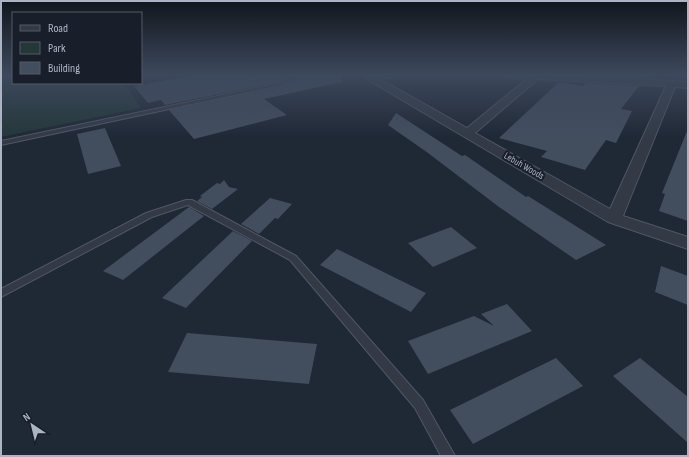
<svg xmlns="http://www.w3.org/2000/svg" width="689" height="457" font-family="'Sofia Sans Condensed',sans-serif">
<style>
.green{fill:#243739}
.building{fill:#424d5e}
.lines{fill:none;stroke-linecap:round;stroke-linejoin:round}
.lane-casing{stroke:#505764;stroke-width:2}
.street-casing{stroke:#505764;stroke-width:2}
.lane{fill:#333a46;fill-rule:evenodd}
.street{fill:#333a46;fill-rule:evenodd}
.labels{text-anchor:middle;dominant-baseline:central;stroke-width:4;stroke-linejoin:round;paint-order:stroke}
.far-street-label{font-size:10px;fill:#acb4c3;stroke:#181f2a}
</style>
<rect width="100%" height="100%" fill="#1f2835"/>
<polygon class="green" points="1,74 13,74 13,83 124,83 141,108 1,137"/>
<g class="building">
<polygon points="201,74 285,74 287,78 280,82 165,105 161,100 148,103 134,86"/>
<polygon points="292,74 341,74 342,82 264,99 287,115 194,139 169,110 281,86 295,80 295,78"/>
<polygon points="585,74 649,74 646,78"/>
<polygon points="559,82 584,86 585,83 639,86 621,109 632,111 616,143 606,140 585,170 541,157 547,151 499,138"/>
<polygon points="396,113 462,156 465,155 526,197 528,196 606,245 576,260 499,207 428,153 388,125"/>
<polygon points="105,128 121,166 88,174 77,134"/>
<polygon points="687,131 688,131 688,221 659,211 665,194 662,193"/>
<polygon points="224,180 229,187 238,189 212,209 197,201 202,197 200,196 217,183 220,184"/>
<polygon points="270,198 292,204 278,219 275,218 259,234 241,224"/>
<polygon points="189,207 204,216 123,280 103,271"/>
<polygon points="451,227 477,248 433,267 408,243"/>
<polygon points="233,231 252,241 186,308 162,298"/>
<polygon points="337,249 426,293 411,312 320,265"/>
<polygon points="661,266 688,276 688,305 655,292"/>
<polygon points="507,304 532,331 428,374 408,341 474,316 494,326 481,314"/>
<polygon points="187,333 317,344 309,384 168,372"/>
<polygon points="556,358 583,386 473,444 450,410"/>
<polygon points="640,358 688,397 688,443 613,376"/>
</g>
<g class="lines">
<g class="lane-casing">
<g id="lane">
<polygon points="165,74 173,74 166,76 164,75"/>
<polygon points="286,74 290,74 294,79 281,85 1,145 1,141 280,83 289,79"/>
<polygon points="186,200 192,200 296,256 423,400 455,456 441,456 415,408 290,260 188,205 152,217 1,297 1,289 146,213"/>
</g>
</g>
<g class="street-casing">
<path id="street" d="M 363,74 L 401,74 L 397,77 L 380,79 L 467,128 L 528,78 L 506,77 L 502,74 L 551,74 L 688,82 L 688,88 L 675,87 L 623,216 L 688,237 L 688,249 L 608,222 L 382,88 L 367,79 ZM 538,79 L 666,86 L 610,209 L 475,133 Z"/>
</g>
<use href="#lane" class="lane"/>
<use href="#street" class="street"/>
</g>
<linearGradient id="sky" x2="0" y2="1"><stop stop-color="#11161d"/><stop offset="0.54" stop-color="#3c485c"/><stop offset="1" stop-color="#3c485c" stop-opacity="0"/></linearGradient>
<rect width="689" height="138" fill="url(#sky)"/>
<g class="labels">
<g class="far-street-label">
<text transform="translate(524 166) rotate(30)">Lebuh Woods</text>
</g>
</g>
<rect width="689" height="457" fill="none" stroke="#acb4c3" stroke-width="4"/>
<rect x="12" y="12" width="130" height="72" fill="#181f2a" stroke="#535b67"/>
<rect x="20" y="25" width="20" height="6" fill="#333a46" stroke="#535b67"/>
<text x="48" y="32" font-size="12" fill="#acb4c3">Road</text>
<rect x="20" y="42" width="20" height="12" fill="#243739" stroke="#535b67"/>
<text x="48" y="52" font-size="12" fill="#acb4c3">Park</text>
<rect x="20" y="62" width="20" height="12" fill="#424d5e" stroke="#535b67"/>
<text x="48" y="72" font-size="12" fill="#acb4c3">Building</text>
<g transform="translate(32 425) rotate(325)" stroke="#181f2a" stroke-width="3" paint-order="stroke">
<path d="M0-3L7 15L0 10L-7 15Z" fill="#acb4c3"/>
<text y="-6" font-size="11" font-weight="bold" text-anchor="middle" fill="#acb4c3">N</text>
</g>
</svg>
